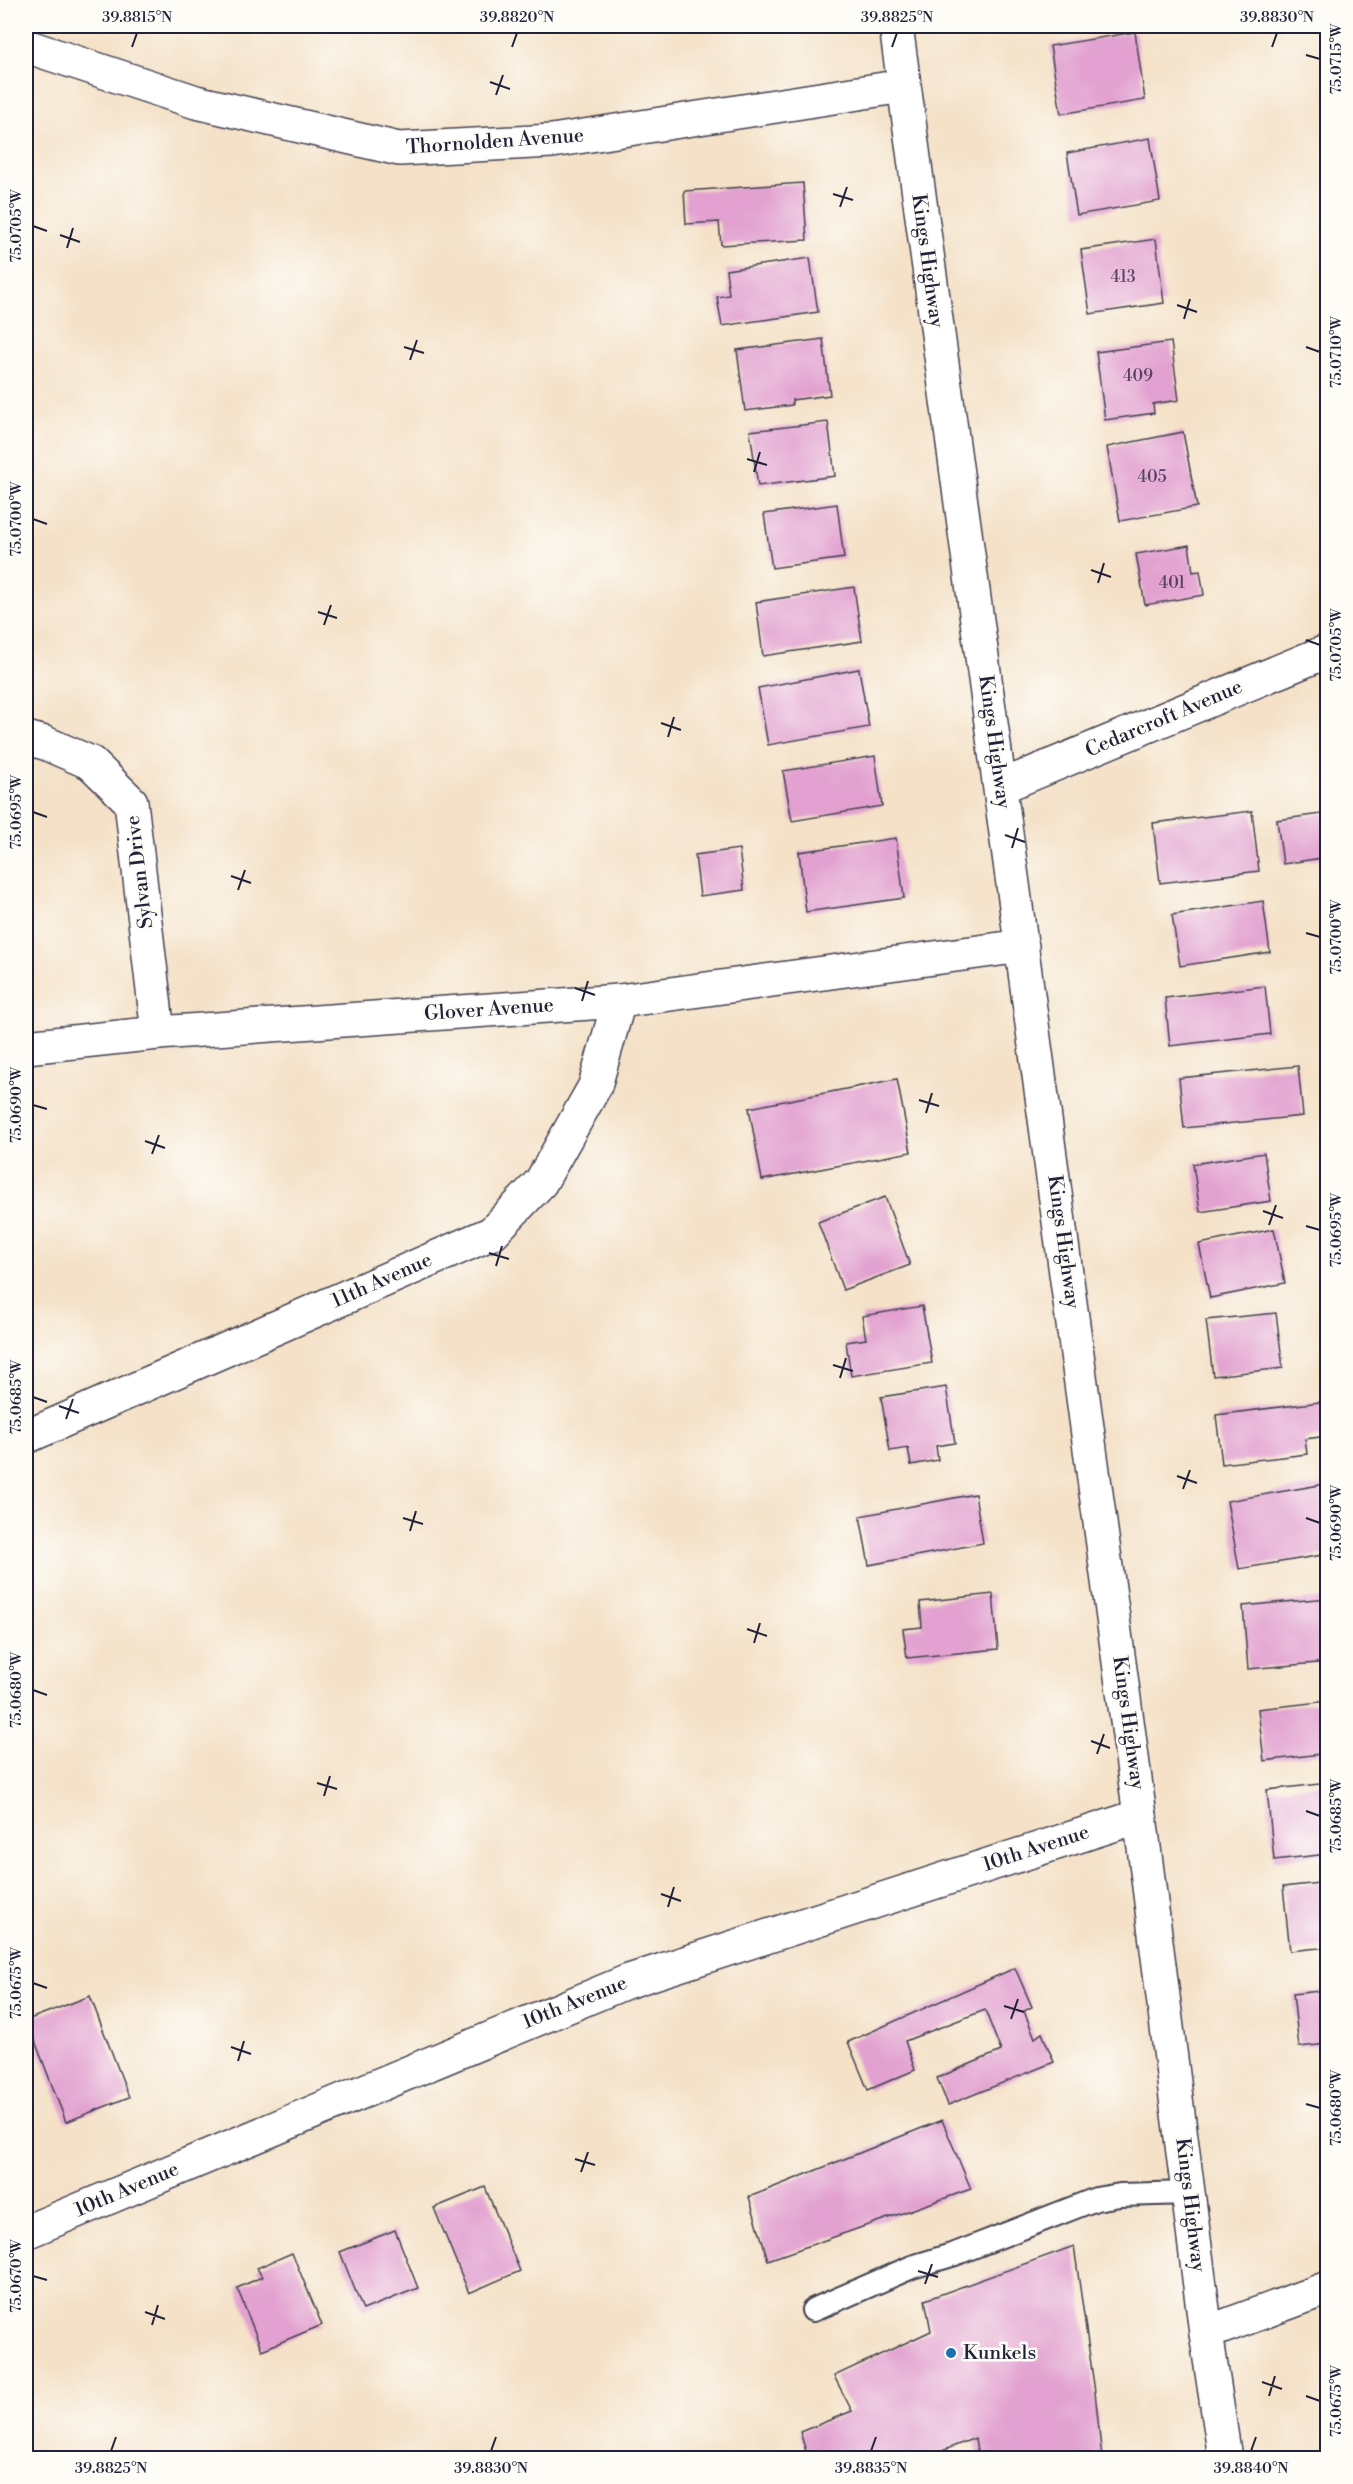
<svg xmlns="http://www.w3.org/2000/svg" width="1353" height="2484" font-family="'Libre Bodoni',serif">
<style>
.building{fill:#e2a1d0}
.lines{fill:none;stroke-linecap:round;stroke-linejoin:round}
.lane-casing{stroke:#423f50;stroke-width:26}
.street-casing{stroke:#423f50;stroke-width:36}
.secondary-casing{stroke:#423f50;stroke-width:36}
.primary-casing{stroke:#423f50;stroke-width:36}
.lane{stroke:#fff;stroke-width:22}
.street{stroke:#fff;stroke-width:33}
.secondary{stroke:#fff;stroke-width:33}
.primary{stroke:#fff;stroke-width:33}
.ticks{fill:none;stroke:#22223b;stroke-width:2}
.poi-dot{fill:#1f6fb2;stroke:#fdfcf7;stroke-width:2}
.labels{text-anchor:middle;dominant-baseline:central;stroke-width:5;stroke-linejoin:round;paint-order:stroke}
.number-label{font-size:16px;fill:#524260}
.street-label{font-size:20px;fill:#22223b;stroke:#fdfcf7}
.poi-label{font-size:20px;fill:#22223b;stroke:#fdfcf7;text-anchor:start}
.neatline{fill:none;stroke:#22223b;stroke-width:2}
.ticks-label{font-size:15px;text-anchor:middle;fill:#22223b}
</style>
<rect width="100%" height="100%" fill="#fdfcf7"/>
<filter id="ink" filterUnits="userSpaceOnUse"><feTurbulence type="fractalNoise" baseFrequency=".0167" numOctaves="2"/><feDisplacementMap in="SourceGraphic" scale="12" xChannelSelector="R" yChannelSelector="G"/><feConvolveMatrix kernelMatrix="1 2 1 2 8 2 1 2 1" color-interpolation-filters="sRGB"/></filter>
<filter id="wash" filterUnits="userSpaceOnUse"><feTurbulence type="fractalNoise" baseFrequency=".008" numOctaves="4" result="noise"/><feDisplacementMap in="SourceGraphic" scale="24" xChannelSelector="R" yChannelSelector="G"/><feGaussianBlur stdDeviation="1.35" result="paint"/><feColorMatrix in="noise" values="0 0 0 0 0 0 0 0 0 0 0 0 0 0 0 0 0 1.4 0 .05"/><feComposite in="paint" operator="in"/></filter>
<g filter="url(#wash)">
<rect width="100%" height="100%" fill="#f4e1c7"/>
<g id="blocks">
<g class="building">
<polygon points="1135,32 1145,100 1061,114 1050,46"/>
<polygon points="1150,138 1160,201 1077,215 1067,153"/>
<polygon points="803,183 807,240 721,245 719,222 686,224 684,191"/>
<polygon points="1156,239 1164,303 1090,314 1081,250"/>
<polygon points="810,258 818,312 722,326 717,297 729,295 726,270"/>
<polygon points="823,339 830,395 792,400 792,405 745,411 737,350"/>
<polygon points="1171,342 1179,400 1153,404 1154,413 1105,420 1096,352"/>
<polygon points="828,422 835,476 758,486 750,431"/>
<polygon points="1183,432 1197,507 1120,521 1107,447"/>
<polygon points="837,504 844,558 772,568 764,514"/>
<polygon points="1189,545 1193,572 1200,571 1204,595 1145,605 1136,554"/>
<polygon points="854,587 862,641 763,656 756,602"/>
<polygon points="859,669 869,727 768,745 758,688"/>
<polygon points="875,756 882,806 792,821 783,771"/>
<polygon points="1252,811 1259,871 1160,883 1153,823"/>
<polygon points="1328,813 1328,857 1283,864 1277,820"/>
<polygon points="896,838 904,898 806,912 799,852"/>
<polygon points="739,849 744,890 700,896 695,855"/>
<polygon points="1263,901 1270,952 1180,966 1172,915"/>
<polygon points="1265,986 1270,1034 1170,1046 1165,998"/>
<polygon points="1298,1066 1303,1116 1184,1128 1179,1078"/>
<polygon points="897,1079 911,1152 762,1180 749,1108"/>
<polygon points="1264,1153 1271,1201 1200,1212 1193,1164"/>
<polygon points="885,1197 910,1265 843,1290 818,1222"/>
<polygon points="1274,1229 1285,1283 1210,1298 1199,1244"/>
<polygon points="922,1306 932,1363 851,1376 846,1342 866,1339 862,1316"/>
<polygon points="1276,1313 1283,1368 1213,1376 1206,1320"/>
<polygon points="946,1387 955,1443 936,1446 938,1460 911,1465 908,1448 890,1451 881,1397"/>
<polygon points="1328,1401 1328,1436 1305,1439 1307,1454 1222,1464 1216,1415"/>
<polygon points="1326,1484 1328,1554 1239,1569 1227,1501"/>
<polygon points="975,1494 983,1543 869,1565 860,1516"/>
<polygon points="993,1594 998,1649 907,1658 903,1629 922,1627 920,1602"/>
<polygon points="1328,1598 1328,1662 1248,1669 1243,1606"/>
<polygon points="1328,1701 1328,1753 1264,1761 1258,1709"/>
<polygon points="1328,1783 1328,1854 1274,1860 1267,1790"/>
<polygon points="1328,1882 1328,1947 1290,1951 1283,1887"/>
<polygon points="1015,1968 1032,2007 1024,2011 1035,2038 1042,2033 1054,2062 948,2105 937,2078 1001,2051 985,2010 905,2041 915,2070 868,2090 848,2042"/>
<polygon points="1328,1990 1328,2044 1299,2047 1293,1994"/>
<polygon points="90,1996 129,2097 66,2122 27,2020"/>
<polygon points="942,2120 971,2189 768,2260 749,2197"/>
<polygon points="485,2187 520,2271 469,2293 434,2208"/>
<polygon points="395,2230 418,2288 363,2310 340,2252"/>
<polygon points="1074,2246 1095,2392 1102,2458 978,2458 975,2438 924,2458 808,2458 800,2432 852,2411 834,2376 931,2331 925,2300"/>
<polygon points="292,2253 322,2325 262,2350 237,2288 262,2277 257,2268"/>
</g>
</g>
</g>
<g filter="url(#ink)">
<use href="#blocks" fill-opacity="0" stroke="#423f50" stroke-width="1.5"/>
<g class="lines">
<g class="lane-casing">
<polyline id="lane" points="813,2310 912,2267 955,2254 1096,2199 1120,2195 1189,2193"/>
</g>
<g class="street-casing">
<g id="street">
<polyline points="26,46 196,102 399,149 552,141 903,86"/>
<polyline points="26,738 45,743 91,763 131,802 158,1033"/>
<polyline points="1000,787 1328,651"/>
<polyline points="26,1047 158,1033 619,1001 1022,946"/>
<polyline points="26,1437 492,1233 541,1182 595,1086 619,1001"/>
<polyline points="26,2232 626,1982 1140,1816"/>
</g>
</g>
<g class="secondary-casing">
<polyline id="secondary" points="1206,2333 1328,2288"/>
</g>
<g class="primary-casing">
<polyline id="primary" points="896,26 1140,1816 1206,2333 1225,2458"/>
</g>
<use href="#lane" class="lane"/>
<use href="#street" class="street"/>
<use href="#secondary" class="secondary"/>
<use href="#primary" class="primary"/>
</g>
</g>
<path class="ticks" d="M 132,47 L 137,33M 512,47 L 517,33M 892,47 L 897,33M 1272,47 L 1277,33M 1306,55 L 1320,59M 490,82 L 510,89M 496,95 L 503,75M 833,194 L 853,200M 840,207 L 847,187M 33,226 L 47,231M 60,235 L 80,242M 67,248 L 73,228M 1177,305 L 1197,312M 1184,319 L 1190,299M 404,347 L 424,353M 1306,347 L 1320,352M 410,360 L 417,340M 747,459 L 767,465M 754,472 L 760,452M 33,519 L 47,524M 1091,570 L 1111,577M 1098,583 L 1104,563M 318,612 L 337,618M 324,625 L 331,605M 1306,640 L 1320,645M 661,723 L 681,730M 668,737 L 674,717M 33,812 L 47,817M 1005,835 L 1025,842M 1012,848 L 1018,828M 231,876 L 251,883M 238,890 L 245,870M 1306,933 L 1320,937M 575,988 L 595,995M 582,1001 L 588,981M 919,1100 L 939,1106M 33,1105 L 47,1109M 926,1113 L 932,1093M 145,1141 L 165,1148M 152,1154 L 159,1135M 1263,1211 L 1283,1218M 1269,1225 L 1276,1205M 1306,1226 L 1320,1230M 489,1253 L 509,1259M 496,1266 L 502,1246M 833,1365 L 853,1371M 840,1378 L 846,1358M 33,1397 L 47,1402M 59,1406 L 79,1413M 66,1419 L 73,1399M 1177,1476 L 1197,1483M 1183,1489 L 1190,1470M 403,1518 L 423,1524M 1306,1518 L 1320,1523M 410,1531 L 416,1511M 747,1629 L 767,1636M 754,1643 L 760,1623M 33,1690 L 47,1695M 1091,1741 L 1110,1748M 1097,1754 L 1104,1734M 317,1783 L 337,1789M 324,1796 L 330,1776M 1306,1811 L 1320,1816M 661,1894 L 681,1901M 668,1907 L 674,1887M 33,1983 L 47,1988M 1004,2006 L 1024,2012M 1011,2019 L 1018,1999M 231,2047 L 251,2054M 238,2061 L 244,2041M 1306,2104 L 1320,2108M 575,2159 L 595,2165M 581,2172 L 588,2152M 918,2271 L 938,2277M 33,2276 L 47,2280M 925,2284 L 932,2264M 145,2312 L 165,2319M 152,2325 L 158,2305M 1262,2382 L 1282,2389M 1269,2396 L 1275,2376M 1306,2396 L 1320,2401M 111,2451 L 116,2437M 491,2451 L 496,2437M 871,2451 L 876,2437M 1251,2451 L 1256,2437"/>
<circle class="poi-dot" cx="951" cy="2353" r="6"/>
<g class="labels">
<g class="number-label">
<text x="1123" y="277">413</text>
<text x="1138" y="376">409</text>
<text x="1152" y="477">405</text>
<text x="1172" y="583">401</text>
</g>
<g class="street-label">
<text transform="translate(495 142) rotate(-4)">Thornolden Avenue</text>
<text transform="translate(927 261) rotate(82)">Kings Highway</text>
<text transform="translate(1164 719) rotate(-23)">Cedarcroft Avenue</text>
<text transform="translate(994 742) rotate(82)">Kings Highway</text>
<text transform="translate(140 872) rotate(-97)">Sylvan Drive</text>
<text transform="translate(489 1010) rotate(-4)">Glover Avenue</text>
<text transform="translate(1063 1242) rotate(82)">Kings Highway</text>
<text transform="translate(382 1281) rotate(-24)">11th Avenue</text>
<text transform="translate(1128 1723) rotate(82)">Kings Highway</text>
<text transform="translate(1036 1849) rotate(-18)">10th Avenue</text>
<text transform="translate(575 2003) rotate(-22)">10th Avenue</text>
<text transform="translate(127 2190) rotate(-23)">10th Avenue</text>
<text transform="translate(1190 2205) rotate(83)">Kings Highway</text>
</g>
<g class="poi-label">
<text x="963" y="2353">Kunkels</text>
</g>
</g>
<rect width="1353" height="2484" fill="none" stroke="#fdfcf7" stroke-width="66"/>
<rect x="33" y="33" width="1287" height="2418" class="neatline"/>
<g class="ticks-label">
<text x="137" y="22">39.8815°N</text>
<text x="517" y="22">39.8820°N</text>
<text x="897" y="22">39.8825°N</text>
<text x="1277" y="22">39.8830°N</text>
<text transform="translate(1336 59) rotate(-90)" y="5">75.0715°W</text>
<text transform="translate(16 226) rotate(-90)" y="5">75.0705°W</text>
<text transform="translate(1336 352) rotate(-90)" y="5">75.0710°W</text>
<text transform="translate(16 519) rotate(-90)" y="5">75.0700°W</text>
<text transform="translate(1336 645) rotate(-90)" y="5">75.0705°W</text>
<text transform="translate(16 812) rotate(-90)" y="5">75.0695°W</text>
<text transform="translate(1336 937) rotate(-90)" y="5">75.0700°W</text>
<text transform="translate(16 1105) rotate(-90)" y="5">75.0690°W</text>
<text transform="translate(1336 1230) rotate(-90)" y="5">75.0695°W</text>
<text transform="translate(16 1397) rotate(-90)" y="5">75.0685°W</text>
<text transform="translate(1336 1523) rotate(-90)" y="5">75.0690°W</text>
<text transform="translate(16 1690) rotate(-90)" y="5">75.0680°W</text>
<text transform="translate(1336 1816) rotate(-90)" y="5">75.0685°W</text>
<text transform="translate(16 1983) rotate(-90)" y="5">75.0675°W</text>
<text transform="translate(1336 2108) rotate(-90)" y="5">75.0680°W</text>
<text transform="translate(16 2276) rotate(-90)" y="5">75.0670°W</text>
<text transform="translate(1336 2401) rotate(-90)" y="5">75.0675°W</text>
<text x="111" y="2473">39.8825°N</text>
<text x="491" y="2473">39.8830°N</text>
<text x="871" y="2473">39.8835°N</text>
<text x="1251" y="2473">39.8840°N</text>
</g>
</svg>
